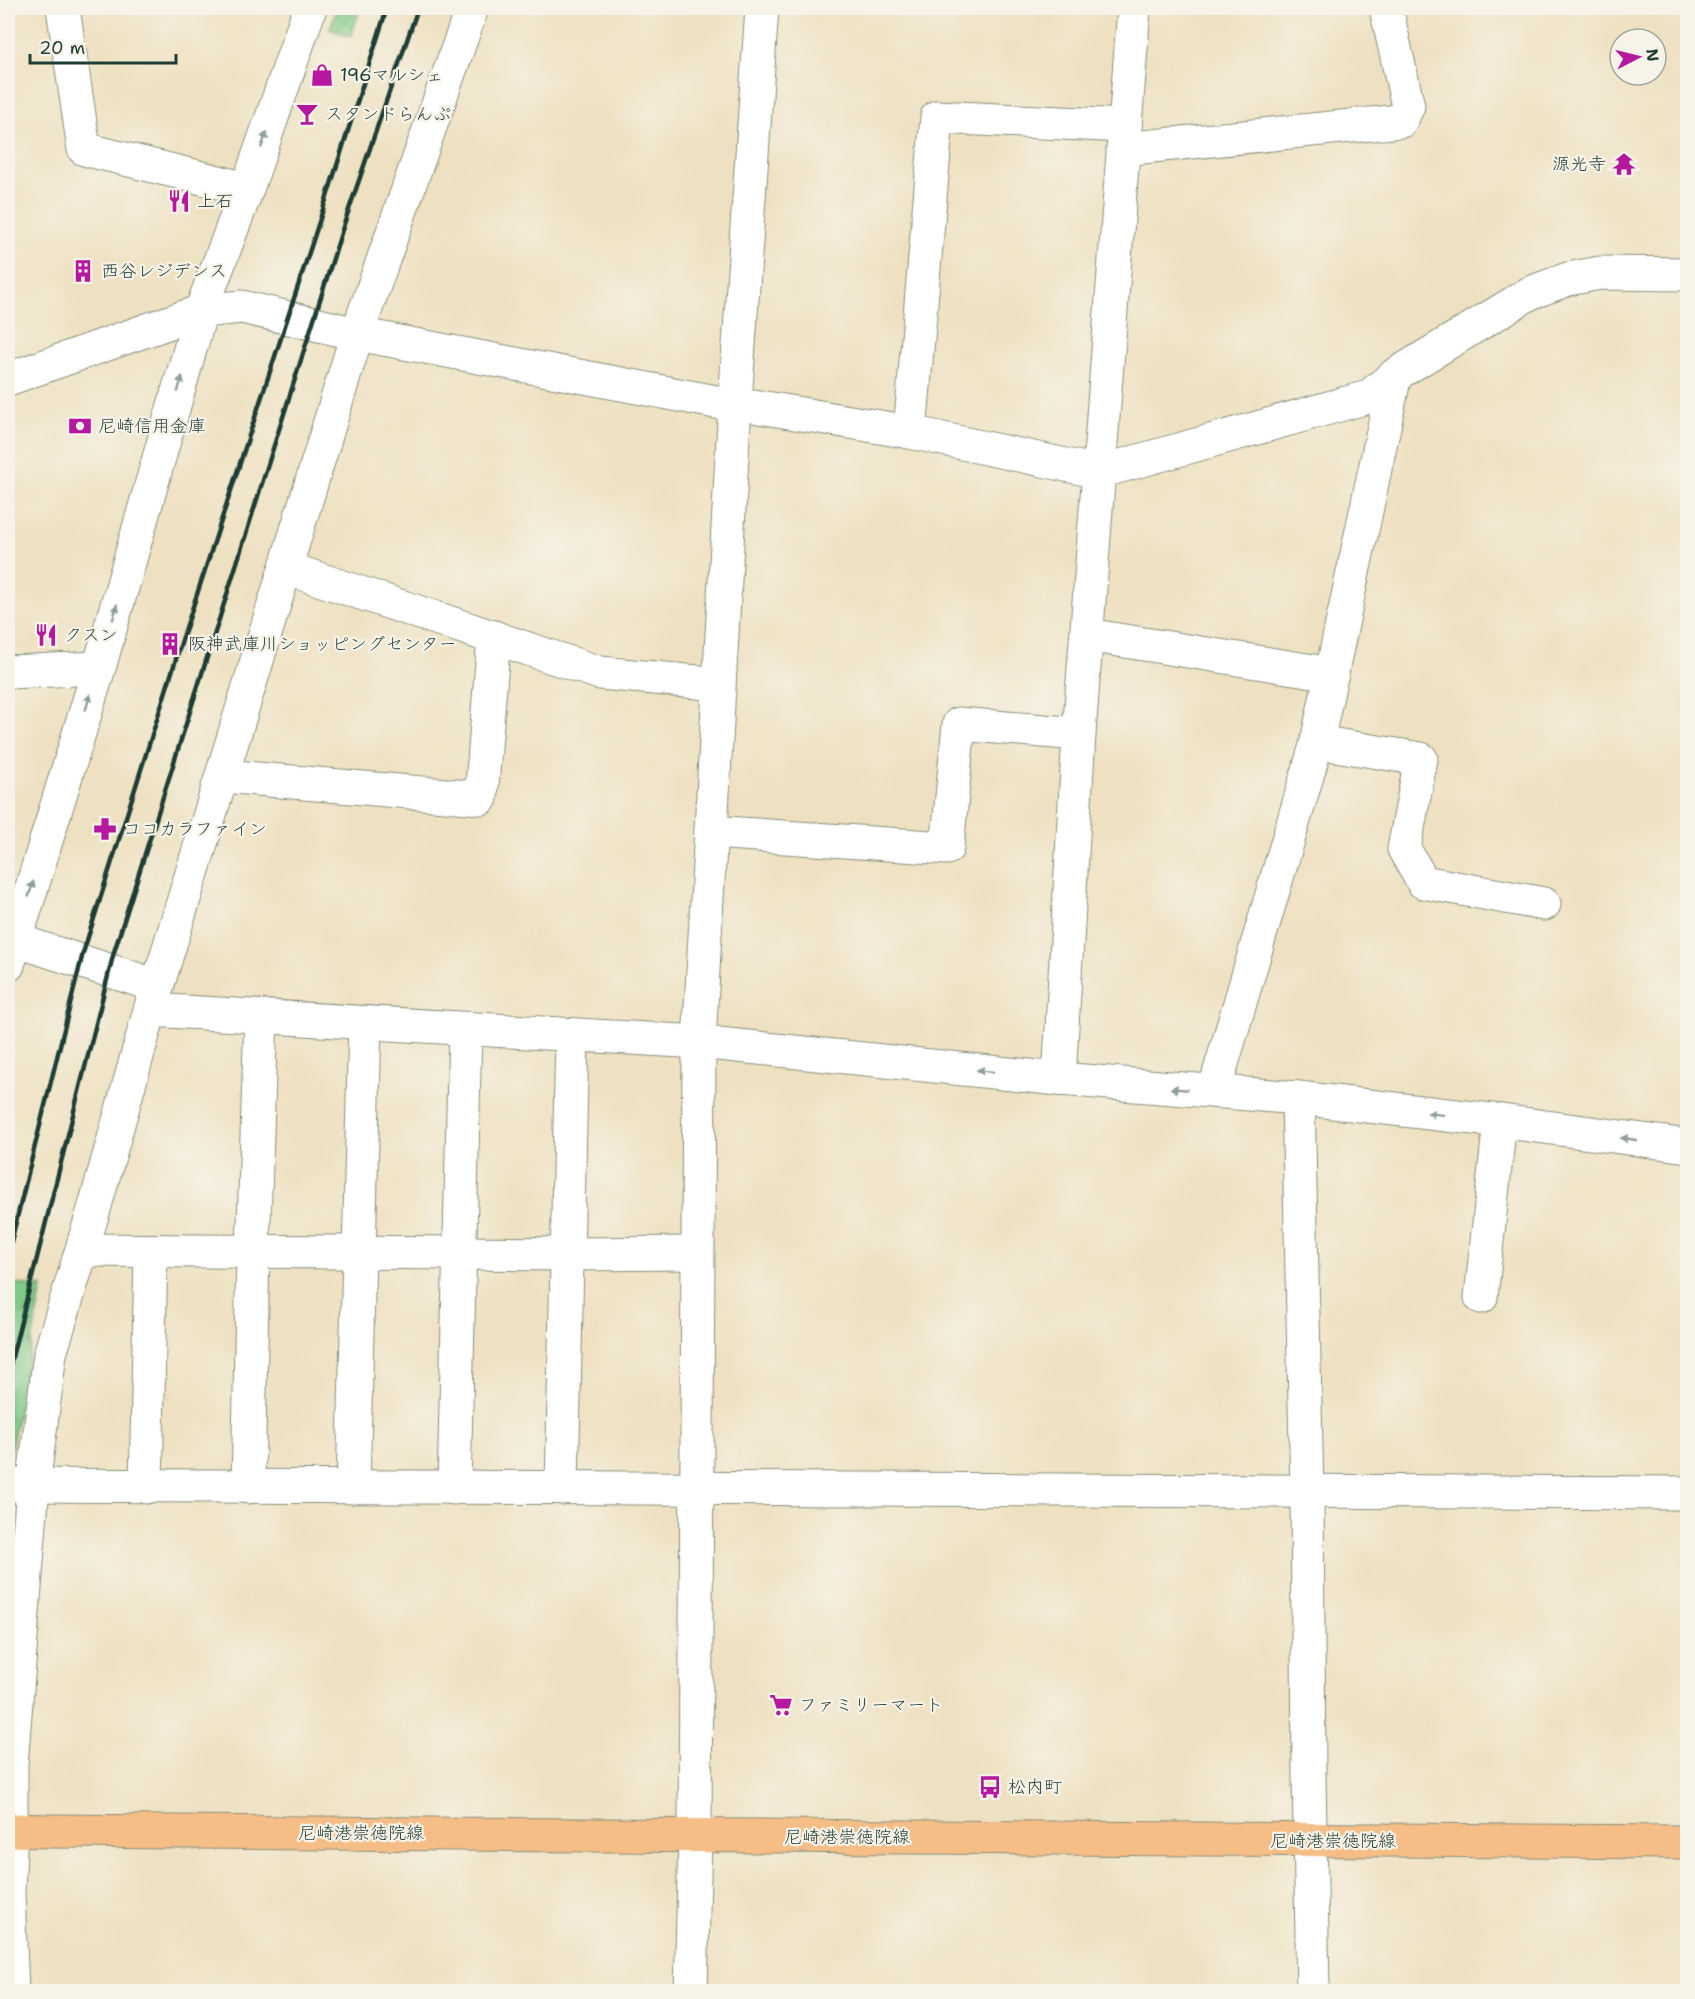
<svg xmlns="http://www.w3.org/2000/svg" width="1695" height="1999" font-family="'Shantell Sans','Klee One',sans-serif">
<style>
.grass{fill:url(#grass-dots);stroke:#50845e;stroke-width:1.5}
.park{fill:url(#park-tufts);stroke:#50845e;stroke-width:1.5}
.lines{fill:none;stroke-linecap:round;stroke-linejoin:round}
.minor-casing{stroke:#868f7a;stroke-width:35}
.major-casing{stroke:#868f7a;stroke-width:35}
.minor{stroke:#fff;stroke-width:33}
.major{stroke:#f6be87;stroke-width:33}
.rail{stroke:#1f3d34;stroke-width:4.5}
.oneway{fill:#8f9e9a}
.labels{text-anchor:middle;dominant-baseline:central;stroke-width:4.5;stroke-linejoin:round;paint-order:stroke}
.poi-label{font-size:18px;fill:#1f3d34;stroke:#f7f3e8;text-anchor:start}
.street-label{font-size:18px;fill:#1f3d34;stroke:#f7f3e8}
</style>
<defs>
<pattern id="grass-dots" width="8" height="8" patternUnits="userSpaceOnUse" patternTransform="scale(1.5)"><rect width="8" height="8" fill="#80ca88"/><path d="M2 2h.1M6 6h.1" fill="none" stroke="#68a570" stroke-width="1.8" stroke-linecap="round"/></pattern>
<pattern id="park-tufts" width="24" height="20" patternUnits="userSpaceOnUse" patternTransform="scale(1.5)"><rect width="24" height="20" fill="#80ca88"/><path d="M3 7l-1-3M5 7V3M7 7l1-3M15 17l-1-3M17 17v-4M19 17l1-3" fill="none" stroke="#68a570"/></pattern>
</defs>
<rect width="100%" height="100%" fill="#f7f3e8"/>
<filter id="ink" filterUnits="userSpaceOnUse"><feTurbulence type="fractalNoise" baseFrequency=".0167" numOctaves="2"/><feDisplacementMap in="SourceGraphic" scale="12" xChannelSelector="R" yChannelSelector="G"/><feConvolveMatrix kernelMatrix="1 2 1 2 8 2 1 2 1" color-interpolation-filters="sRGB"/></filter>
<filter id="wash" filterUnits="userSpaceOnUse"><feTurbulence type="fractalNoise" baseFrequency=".008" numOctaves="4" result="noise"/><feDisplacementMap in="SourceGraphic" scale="24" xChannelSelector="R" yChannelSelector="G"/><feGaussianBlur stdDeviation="1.35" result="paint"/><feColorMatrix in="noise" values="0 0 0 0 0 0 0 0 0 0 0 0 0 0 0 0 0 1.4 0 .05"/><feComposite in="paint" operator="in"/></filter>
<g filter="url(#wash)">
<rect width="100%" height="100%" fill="#eee1c1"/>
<polygon class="grass" points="337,8 360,8 351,37 330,29"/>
<polygon class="park" points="8,1283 42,1287 10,1455 8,1455"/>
</g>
<g filter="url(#ink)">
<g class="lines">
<g class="minor-casing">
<g id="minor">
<polyline points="63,8 84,149 247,189"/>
<polyline points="1123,149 1401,121 1408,106 1386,8"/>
<polyline points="8,379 201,311 242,307 357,334 716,402 735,403 910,432 1099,472 1368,397 1395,375 1530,293 1568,279 1600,273 1688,274"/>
<polyline points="910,432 937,117 1125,126"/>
<polyline points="286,568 600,673 719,684"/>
<polyline points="1087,635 1332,674"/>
<polyline points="8,672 99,668"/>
<polyline points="1317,742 1421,759 1404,849 1423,882 1544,904"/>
<polyline points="222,776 481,798 494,637"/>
<polyline points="711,832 947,848 959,724 1079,734"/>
<polyline points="8,940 15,940 157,986"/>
<polyline points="8,965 99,668 201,311 247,189 310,8"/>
<polyline points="150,1010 357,334 472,8"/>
<polyline points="1059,1079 1079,734 1134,8"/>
<polyline points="1214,1091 1317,742 1395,375"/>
<polyline points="1298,1098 1307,1491 1309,1776 1313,1992"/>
<polyline points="82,1250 567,1254 697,1253"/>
<polyline points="1481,1297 1500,1121"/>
<polyline points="8,1485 1688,1493"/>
<polyline points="146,1487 151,1251"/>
<polyline points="248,1487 253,1252 261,1017"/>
<polyline points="353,1487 365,1023"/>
<polyline points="454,1488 465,1029"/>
<polyline points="562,1488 572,1035"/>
<polyline points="12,1992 8,1892 11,1830 11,1765 33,1486 50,1354 95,1206 150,1010 699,1042 1059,1079 1298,1098 1500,1121 1688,1146"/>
<polyline points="691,1992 695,1836 699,1042 735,403 762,8"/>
</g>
</g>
<g class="major-casing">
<path id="major" d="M 8,1830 L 50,1831 C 596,1835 1142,1840 1688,1842"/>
</g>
<use href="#minor" class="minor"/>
<use href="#major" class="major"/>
<g class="rail">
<polyline points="8,1254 83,953 183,637 319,222 387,8"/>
<polyline points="8,1382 11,1361 114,952 343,227 418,8"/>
</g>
</g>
<defs><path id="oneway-solid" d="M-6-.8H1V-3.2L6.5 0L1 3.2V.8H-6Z" transform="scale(1.5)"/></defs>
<g class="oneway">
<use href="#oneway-solid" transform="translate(264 140) rotate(-71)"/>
<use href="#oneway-solid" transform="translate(180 384) rotate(-74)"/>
<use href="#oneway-solid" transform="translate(115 612) rotate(-74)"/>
<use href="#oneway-solid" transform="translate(88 702) rotate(-73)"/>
<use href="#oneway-solid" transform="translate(31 889) rotate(-73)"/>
<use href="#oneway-solid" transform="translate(985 1071) rotate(-174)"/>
<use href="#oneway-solid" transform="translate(1179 1089) rotate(-175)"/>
<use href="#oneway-solid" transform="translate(1436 1114) rotate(-173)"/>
<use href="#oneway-solid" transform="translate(1629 1139) rotate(-172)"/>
</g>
</g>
<defs>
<g id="shop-bare" transform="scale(1.8)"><path d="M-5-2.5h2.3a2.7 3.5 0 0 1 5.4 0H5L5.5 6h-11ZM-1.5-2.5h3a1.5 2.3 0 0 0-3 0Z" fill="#b5179e" stroke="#f7f3e8" stroke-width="2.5" paint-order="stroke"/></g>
<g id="bar-bare" transform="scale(1.8)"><path d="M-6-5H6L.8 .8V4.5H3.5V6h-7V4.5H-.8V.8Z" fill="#b5179e" stroke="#f7f3e8" stroke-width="2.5" paint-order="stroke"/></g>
<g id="temple-bare" transform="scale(1.8)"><path d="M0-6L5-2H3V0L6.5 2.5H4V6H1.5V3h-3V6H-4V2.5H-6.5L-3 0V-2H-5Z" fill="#b5179e" stroke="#f7f3e8" stroke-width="2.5" paint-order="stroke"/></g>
<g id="restaurant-bare" transform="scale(1.8)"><path d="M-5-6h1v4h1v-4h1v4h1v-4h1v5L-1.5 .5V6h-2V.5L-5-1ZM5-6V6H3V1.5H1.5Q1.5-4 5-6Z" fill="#b5179e" stroke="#f7f3e8" stroke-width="2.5" paint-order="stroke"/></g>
<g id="building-bare" transform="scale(1.8)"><path d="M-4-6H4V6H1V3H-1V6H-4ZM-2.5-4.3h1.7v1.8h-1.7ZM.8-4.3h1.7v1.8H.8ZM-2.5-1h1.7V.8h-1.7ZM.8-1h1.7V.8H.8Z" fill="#b5179e" stroke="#f7f3e8" stroke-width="2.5" paint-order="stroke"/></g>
<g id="bank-bare" transform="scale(1.8)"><path d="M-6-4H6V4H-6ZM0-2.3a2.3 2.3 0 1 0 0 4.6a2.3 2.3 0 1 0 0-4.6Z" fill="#b5179e" stroke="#f7f3e8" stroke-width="2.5" paint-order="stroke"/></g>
<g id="pharmacy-bare" transform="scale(1.8)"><path d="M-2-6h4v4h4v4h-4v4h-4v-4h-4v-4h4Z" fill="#b5179e" stroke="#f7f3e8" stroke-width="2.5" paint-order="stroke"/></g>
<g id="supermarket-bare" transform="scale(1.8)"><path d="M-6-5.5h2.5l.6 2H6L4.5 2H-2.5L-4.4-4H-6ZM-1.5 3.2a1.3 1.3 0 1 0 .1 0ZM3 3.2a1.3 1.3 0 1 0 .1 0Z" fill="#b5179e" stroke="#f7f3e8" stroke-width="2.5" paint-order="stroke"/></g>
<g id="bus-bare" transform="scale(1.8)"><path d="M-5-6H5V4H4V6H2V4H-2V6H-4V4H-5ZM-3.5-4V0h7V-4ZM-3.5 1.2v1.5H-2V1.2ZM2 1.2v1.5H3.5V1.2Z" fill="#b5179e" stroke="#f7f3e8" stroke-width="2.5" paint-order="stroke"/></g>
</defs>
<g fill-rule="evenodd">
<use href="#shop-bare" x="322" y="75"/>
<use href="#bar-bare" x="307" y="114"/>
<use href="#temple-bare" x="1624" y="164"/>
<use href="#restaurant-bare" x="179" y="201"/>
<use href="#building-bare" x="83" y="271"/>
<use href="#bank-bare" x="80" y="426"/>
<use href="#restaurant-bare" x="46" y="635"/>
<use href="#building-bare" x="170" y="644"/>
<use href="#pharmacy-bare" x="105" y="829"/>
<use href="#supermarket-bare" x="781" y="1705"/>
<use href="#bus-bare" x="990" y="1787"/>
</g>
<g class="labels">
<g class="poi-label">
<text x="340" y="75">196マルシェ</text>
<text x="325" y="114">スタンドらんぷ</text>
<text x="1606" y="164" text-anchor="end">源光寺</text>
<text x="197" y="201">上石</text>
<text x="101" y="271">西谷レジデンス</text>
<text x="98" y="426">尼崎信用金庫</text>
<text x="64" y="635">クスン</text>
<text x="188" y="644">阪神武庫川ショッピングセンター</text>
<text x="123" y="829">ココカラファイン</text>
<text x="799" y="1705">ファミリーマート</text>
<text x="1008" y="1787">松内町</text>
</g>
<g class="street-label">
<text x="361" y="1833">尼崎港崇徳院線</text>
<text x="847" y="1837">尼崎港崇徳院線</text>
<text x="1333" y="1841">尼崎港崇徳院線</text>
</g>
</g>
<rect width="1695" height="1999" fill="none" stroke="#f7f3e8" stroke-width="30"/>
<g transform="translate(1638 57) rotate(83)"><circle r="28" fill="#f7f3e8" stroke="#a1aaa0" stroke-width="1.5"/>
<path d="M0-4.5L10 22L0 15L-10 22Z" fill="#b5179e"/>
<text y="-9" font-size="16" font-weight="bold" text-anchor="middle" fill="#1f3d34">N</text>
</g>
<path d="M30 54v9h146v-9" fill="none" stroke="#1f3d34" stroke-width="3"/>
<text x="39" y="54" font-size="18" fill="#1f3d34" stroke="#f7f3e8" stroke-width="4.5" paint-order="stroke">20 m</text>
</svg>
